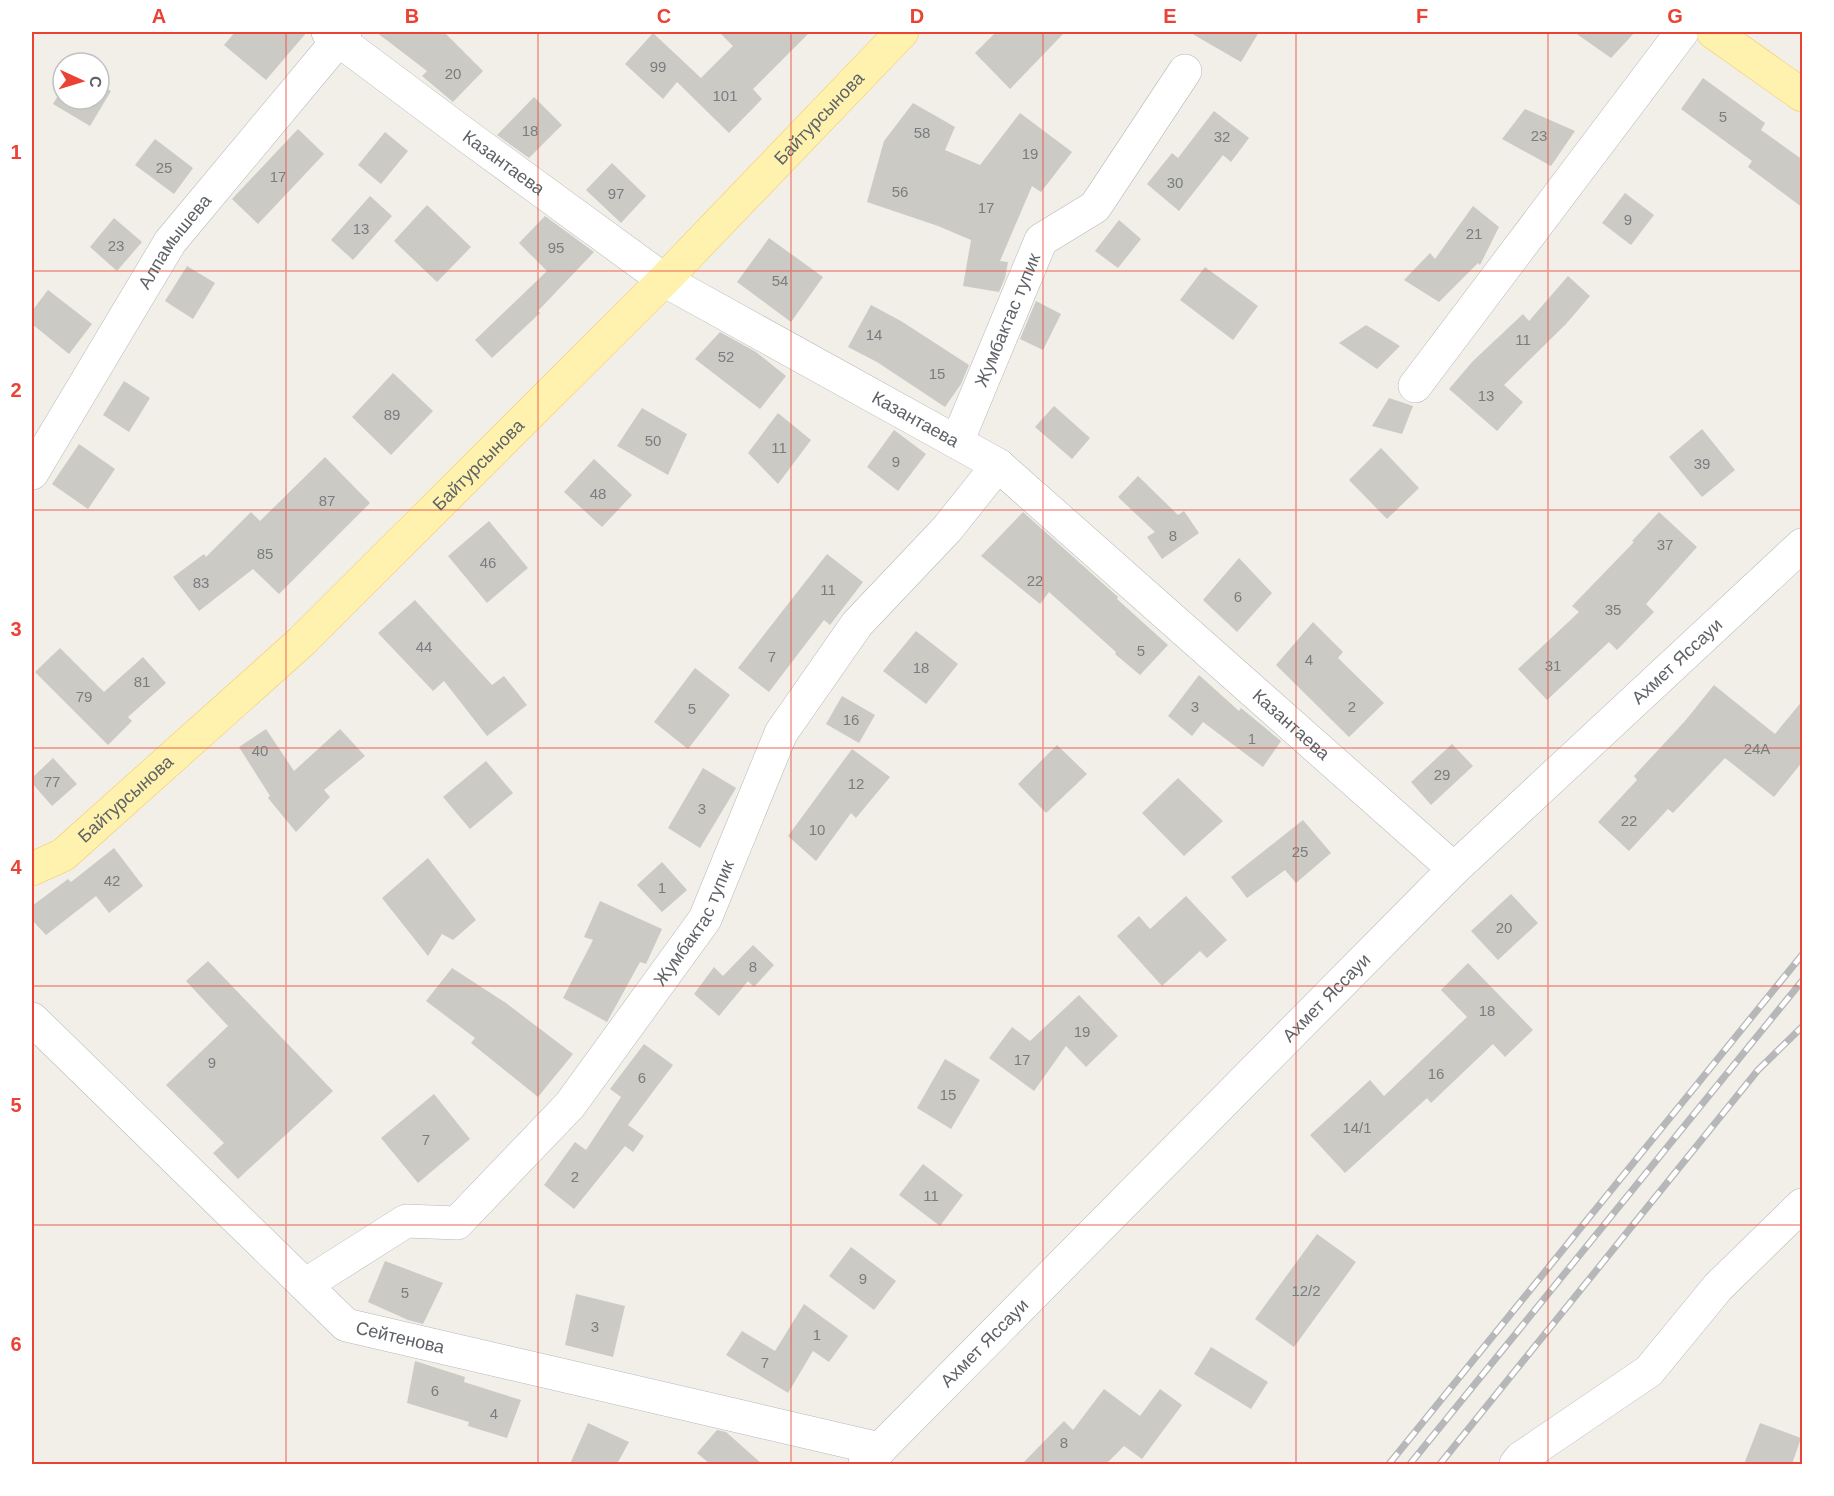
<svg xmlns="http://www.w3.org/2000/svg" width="1834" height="1496" font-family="Helvetica,sans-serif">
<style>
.building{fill:#cccac5}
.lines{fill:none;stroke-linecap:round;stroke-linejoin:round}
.minor-casing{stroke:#b5b8bc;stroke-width:34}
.major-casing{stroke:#f2c960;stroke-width:34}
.minor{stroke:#fff;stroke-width:33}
.major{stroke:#fff2af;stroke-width:33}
.rail-casing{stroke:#b6b7b8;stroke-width:7}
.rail{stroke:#fff;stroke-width:4.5;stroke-dasharray:14;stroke-linecap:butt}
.grid{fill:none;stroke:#ea4335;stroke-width:1.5;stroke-opacity:0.55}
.labels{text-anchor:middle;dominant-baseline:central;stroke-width:4.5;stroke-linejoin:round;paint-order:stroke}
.number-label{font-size:15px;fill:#7a7d7f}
.street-label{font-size:18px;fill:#5f6368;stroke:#fff}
.neatline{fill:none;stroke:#ea4335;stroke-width:2}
.grid-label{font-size:20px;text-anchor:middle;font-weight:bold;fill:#ea4335}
</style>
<rect width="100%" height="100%" fill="#f1efe8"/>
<g class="building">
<polygon points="235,32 307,32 266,80 224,45"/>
<polygon points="376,32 444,32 483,71 453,102 422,76 427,71"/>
<polygon points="719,32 810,32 753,89 762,99 729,133 677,82 663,99 625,64 653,33 701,78 733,46"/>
<polygon points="996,32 1065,32 1010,89 975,53"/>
<polygon points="1189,32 1259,32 1241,62"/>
<polygon points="1574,32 1635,32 1611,58"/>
<polygon points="1703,78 1765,123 1761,130 1803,160 1803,208 1748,167 1752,161 1681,109"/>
<polygon points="99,85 111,91 90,126 53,104 63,87 63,99 99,99"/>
<polygon points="534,97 562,125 529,158 497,135"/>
<polygon points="913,103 955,127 945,150 980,165 1020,113 1072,152 1041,192 1032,186 1000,261 1008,262 1005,278 999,292 963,286 971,240 938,226 867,202 884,141"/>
<polygon points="1525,109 1575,131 1551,166 1502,139"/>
<polygon points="1214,111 1249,138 1231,162 1223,155 1179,211 1147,184 1172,153 1178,158"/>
<polygon points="298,129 324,154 258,224 232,199"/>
<polygon points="385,132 408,151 381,184 358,165"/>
<polygon points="155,139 193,168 174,194 135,165"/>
<polygon points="612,163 646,196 621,223 586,190"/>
<polygon points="1625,193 1654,215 1631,245 1602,223"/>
<polygon points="370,196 392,216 353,260 331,240"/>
<polygon points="427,205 471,247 437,282 394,241"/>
<polygon points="1473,206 1499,227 1480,265 1478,263 1439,302 1404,280 1430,253 1435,259"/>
<polygon points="545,216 594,252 538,311 540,313 492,358 475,340 547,271 519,243"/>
<polygon points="114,218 142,242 117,271 90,247"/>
<polygon points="1119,220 1141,239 1118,268 1095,251"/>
<polygon points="769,238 823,277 791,322 737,282"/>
<polygon points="187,266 215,283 193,319 165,301"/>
<polygon points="1205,267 1258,306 1233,340 1180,300"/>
<polygon points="1568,276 1590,296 1566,324 1504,385 1523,402 1497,431 1449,389 1473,361 1523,314 1529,321"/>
<polygon points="48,290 92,324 69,354 32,324 32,311"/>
<polygon points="1036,301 1061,314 1043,350 1020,339"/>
<polygon points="871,305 901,321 969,365 961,384 945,407 877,362 848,347"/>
<polygon points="1366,325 1400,346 1377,369 1339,343"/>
<polygon points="720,332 756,352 786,376 760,409 695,359"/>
<polygon points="393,373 433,411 391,455 352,417"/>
<polygon points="124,381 150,398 129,432 103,415"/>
<polygon points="1389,398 1413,406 1402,434 1372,426"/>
<polygon points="1054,406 1090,438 1072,459 1035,427"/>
<polygon points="642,408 687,434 668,475 617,446"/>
<polygon points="778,413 811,440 778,484 748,453"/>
<polygon points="1702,429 1735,470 1702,497 1669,457"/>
<polygon points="894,430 926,454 898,491 867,467"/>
<polygon points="79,444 115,469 88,509 52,484"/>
<polygon points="1381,448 1419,488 1387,519 1349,480"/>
<polygon points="325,457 370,503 279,594 253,569 199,611 173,577 204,554 206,557 251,512 260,521"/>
<polygon points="594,459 632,495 602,527 564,492"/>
<polygon points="1138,476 1178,515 1184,511 1199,533 1162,559 1147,537 1155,532 1118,497"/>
<polygon points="1023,512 1118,597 1117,599 1168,645 1140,675 1115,654 1116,652 1049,592 1040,604 981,556"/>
<polygon points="1659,512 1697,547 1646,604 1654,612 1617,650 1609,642 1547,700 1518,669 1579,612 1572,606 1634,542 1632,541"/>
<polygon points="489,521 528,568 487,603 448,556"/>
<polygon points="827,554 863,582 830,625 824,620 769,692 738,668"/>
<polygon points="1239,558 1272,593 1237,632 1203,600"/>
<polygon points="415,600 492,685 504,676 527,705 487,736 444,681 433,691 378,633"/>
<polygon points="1313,622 1343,652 1338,658 1384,703 1349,737 1276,665"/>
<polygon points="916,631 958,664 926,704 883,671"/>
<polygon points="60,648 104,692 143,657 166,683 128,717 132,721 108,745 35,672"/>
<polygon points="695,668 730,695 688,749 654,722"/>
<polygon points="1199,675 1239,711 1241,708 1281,741 1263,767 1203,722 1192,736 1168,716"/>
<polygon points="1714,685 1775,734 1803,700 1803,761 1774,797 1725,758 1673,813 1668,809 1629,851 1598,822 1637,780 1634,776 1685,721"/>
<polygon points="842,696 875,715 859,743 826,724"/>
<polygon points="266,729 294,771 340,729 365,756 324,790 330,797 296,832 268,798 270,796 239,747"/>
<polygon points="1452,744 1473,766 1431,805 1411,782"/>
<polygon points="1057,745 1087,774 1046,813 1018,784"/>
<polygon points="852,749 890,777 856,818 851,813 816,861 788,836"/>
<polygon points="53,758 77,784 52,806 32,783 32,778"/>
<polygon points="486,761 513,793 470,829 443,797"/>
<polygon points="703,768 736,788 700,848 668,828"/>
<polygon points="1178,778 1223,821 1184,856 1142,813"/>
<polygon points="1303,820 1331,853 1296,883 1285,870 1247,898 1231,877"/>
<polygon points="114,848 143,886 109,913 96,896 46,935 32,920 32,906 68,879 71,882"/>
<polygon points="428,858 476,920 453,940 442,934 428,956 382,898"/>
<polygon points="662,862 687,890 662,912 637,885"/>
<polygon points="1511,894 1538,923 1498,960 1471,931"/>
<polygon points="1186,896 1227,940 1207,958 1200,951 1162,986 1117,936 1139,916 1150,929"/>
<polygon points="600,901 662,929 646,964 640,962 607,1022 563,998 593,940 584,937"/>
<polygon points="753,945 774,965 754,987 748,981 719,1016 694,994 714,967 723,976"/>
<polygon points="208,961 333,1091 238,1179 213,1153 224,1143 166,1085 228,1026 186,981"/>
<polygon points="1468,963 1533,1030 1505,1057 1493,1044 1431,1103 1427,1098 1345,1173 1310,1135 1370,1080 1384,1096 1467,1017 1441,990"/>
<polygon points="452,968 506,1003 573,1054 538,1097 471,1043 475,1038 426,1001"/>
<polygon points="1079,995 1118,1036 1086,1067 1066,1046 1034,1091 989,1058 1012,1027 1030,1041"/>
<polygon points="644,1044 673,1065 628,1125 644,1136 633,1152 625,1146 574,1209 544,1185 575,1142 586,1150 621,1097 610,1089"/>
<polygon points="945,1059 980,1080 951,1129 917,1108"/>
<polygon points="434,1094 470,1139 418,1183 381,1138"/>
<polygon points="923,1164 963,1195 940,1226 899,1195"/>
<polygon points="1317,1234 1356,1262 1294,1347 1255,1319"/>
<polygon points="851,1247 896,1281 874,1310 829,1276"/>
<polygon points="385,1261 443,1283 423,1324 408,1320 368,1302"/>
<polygon points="576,1294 625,1306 613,1357 565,1345"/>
<polygon points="804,1304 848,1336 829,1362 813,1351 788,1393 726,1355 742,1331 775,1351"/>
<polygon points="1211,1347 1268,1382 1251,1409 1194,1374"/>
<polygon points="415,1361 465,1377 464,1382 521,1400 507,1438 468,1426 469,1422 407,1403"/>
<polygon points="1104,1389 1140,1416 1160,1389 1182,1405 1142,1459 1124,1446 1106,1464 1022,1464 1064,1421 1073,1430"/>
<polygon points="588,1423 629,1442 617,1464 570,1464"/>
<polygon points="1760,1423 1801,1438 1792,1464 1744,1464"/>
<polygon points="717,1430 726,1432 762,1464 710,1464 697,1453"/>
</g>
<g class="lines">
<g class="minor-casing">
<g id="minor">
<path id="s1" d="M 328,32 L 467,136 L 664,280 L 998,465 L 1454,869"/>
<polyline points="1415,386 1682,32"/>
<path id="s2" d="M 957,442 L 1041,240 L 1095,207 L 1185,71"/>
<path id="s3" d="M 32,473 L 170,242 L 345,32"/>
<path id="s4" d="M 32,1019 L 346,1325 L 880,1449"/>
<path id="s5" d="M 305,1285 L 406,1221 L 457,1223 L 570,1105 L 705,919 L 781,733 L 857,624 L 947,529 L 998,465"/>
<path id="s6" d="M 865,1464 L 1454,869 L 1802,545"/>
<polyline points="1516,1464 1521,1458 1649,1371 1718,1287 1802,1205"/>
</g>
</g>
<g class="major-casing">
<g id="major">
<polyline points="1713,32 1802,95"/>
<path id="s7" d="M 32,869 L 63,855 L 301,642 L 664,280 L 902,32"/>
</g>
</g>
<use href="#minor" class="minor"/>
<use href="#major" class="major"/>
<g class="rail-casing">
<g id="rail">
<polyline points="1389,1464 1802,955"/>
<polyline points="1410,1464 1802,981"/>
<polyline points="1440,1464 1758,1070 1802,1027"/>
</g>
</g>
<use href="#rail" class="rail"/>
</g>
<path class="grid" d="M 286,32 L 286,1464M 538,32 L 538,1464M 791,32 L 791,1464M 1043,32 L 1043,1464M 1296,32 L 1296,1464M 1548,32 L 1548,1464M 32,271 L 1802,271M 32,510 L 1802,510M 32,748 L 1802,748M 32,986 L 1802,986M 32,1225 L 1802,1225"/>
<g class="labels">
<g class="number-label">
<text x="658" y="66">99</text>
<text x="453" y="73">20</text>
<text x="725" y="95">101</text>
<text x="1723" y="116">5</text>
<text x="530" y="130">18</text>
<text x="922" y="132">58</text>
<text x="1539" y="135">23</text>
<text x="1222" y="136">32</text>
<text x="1030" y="153">19</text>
<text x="164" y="167">25</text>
<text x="278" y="176">17</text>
<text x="1175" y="182">30</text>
<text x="900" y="191">56</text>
<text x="616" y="193">97</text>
<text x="986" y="207">17</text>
<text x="1628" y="219">9</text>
<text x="361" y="228">13</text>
<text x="1474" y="233">21</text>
<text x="116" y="245">23</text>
<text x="556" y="247">95</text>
<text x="780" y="280">54</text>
<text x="874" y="334">14</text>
<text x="1523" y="339">11</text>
<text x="726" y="356">52</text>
<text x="937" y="373">15</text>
<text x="1486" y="395">13</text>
<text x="392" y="414">89</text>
<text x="653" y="440">50</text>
<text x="779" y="447">11</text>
<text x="896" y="461">9</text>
<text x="1702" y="463">39</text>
<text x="598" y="493">48</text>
<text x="327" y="500">87</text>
<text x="1173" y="535">8</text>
<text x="1665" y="544">37</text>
<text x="265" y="553">85</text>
<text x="488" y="562">46</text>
<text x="1035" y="580">22</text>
<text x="201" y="582">83</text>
<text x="828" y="589">11</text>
<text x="1238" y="596">6</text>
<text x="1613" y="609">35</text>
<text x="424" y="646">44</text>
<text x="1141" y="650">5</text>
<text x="772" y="656">7</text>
<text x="1309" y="659">4</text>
<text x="1553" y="665">31</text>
<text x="921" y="667">18</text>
<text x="142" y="681">81</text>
<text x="84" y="696">79</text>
<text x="1195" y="706">3</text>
<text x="1352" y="706">2</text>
<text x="692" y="708">5</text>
<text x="851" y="719">16</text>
<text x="1252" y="738">1</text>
<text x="1757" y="748">24А</text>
<text x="260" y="750">40</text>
<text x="1442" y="774">29</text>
<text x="52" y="781">77</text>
<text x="856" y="783">12</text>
<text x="702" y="808">3</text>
<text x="1629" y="820">22</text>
<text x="817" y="829">10</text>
<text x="1300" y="851">25</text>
<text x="112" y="880">42</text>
<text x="662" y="887">1</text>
<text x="1504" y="927">20</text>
<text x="753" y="966">8</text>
<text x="1487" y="1010">18</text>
<text x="1082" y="1031">19</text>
<text x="1022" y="1059">17</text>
<text x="212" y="1062">9</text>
<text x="1436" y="1073">16</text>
<text x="642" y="1077">6</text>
<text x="948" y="1094">15</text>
<text x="1357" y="1127">14/1</text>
<text x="426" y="1139">7</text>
<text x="575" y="1176">2</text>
<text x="931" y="1195">11</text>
<text x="863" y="1278">9</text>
<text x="1306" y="1290">12/2</text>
<text x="405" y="1292">5</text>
<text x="595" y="1326">3</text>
<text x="817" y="1334">1</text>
<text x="765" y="1362">7</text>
<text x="435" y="1390">6</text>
<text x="494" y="1413">4</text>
<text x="1064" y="1442">8</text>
</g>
<g class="street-label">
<text stroke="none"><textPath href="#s7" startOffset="1090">Байтурсынова</textPath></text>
<text stroke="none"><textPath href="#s1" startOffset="219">Казантаева</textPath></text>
<text stroke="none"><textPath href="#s3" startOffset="272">Алпамышева</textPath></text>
<text stroke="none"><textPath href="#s2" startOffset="132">Жумбактас тупик</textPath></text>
<text stroke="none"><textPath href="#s1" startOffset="705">Казантаева</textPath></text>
<text stroke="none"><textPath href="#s7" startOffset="604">Байтурсынова</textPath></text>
<text stroke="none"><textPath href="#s6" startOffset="1142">Ахмет Яссауи</textPath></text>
<text stroke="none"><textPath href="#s1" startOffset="1191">Казантаева</textPath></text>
<text stroke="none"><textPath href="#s7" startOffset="118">Байтурсынова</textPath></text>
<text stroke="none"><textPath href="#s5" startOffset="555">Жумбактас тупик</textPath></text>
<text stroke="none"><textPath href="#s6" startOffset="656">Ахмет Яссауи</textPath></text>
<text stroke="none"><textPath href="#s4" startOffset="494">Сейтенова</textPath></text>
<text stroke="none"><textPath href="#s6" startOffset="170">Ахмет Яссауи</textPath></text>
</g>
</g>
<rect width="1834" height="1496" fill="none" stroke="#ffffff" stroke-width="66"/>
<g transform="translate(81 81) rotate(94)"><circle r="28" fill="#ffffff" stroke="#bfc1c3" stroke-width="1.5"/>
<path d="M0-4.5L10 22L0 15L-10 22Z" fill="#ea4335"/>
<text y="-9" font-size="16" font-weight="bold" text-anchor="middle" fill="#5f6368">С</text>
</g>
<rect x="33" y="33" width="1768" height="1430" class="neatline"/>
<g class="grid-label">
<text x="159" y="23">A</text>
<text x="412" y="23">B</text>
<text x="664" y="23">C</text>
<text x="917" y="23">D</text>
<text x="1170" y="23">E</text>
<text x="1422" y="23">F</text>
<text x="1675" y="23">G</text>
<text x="16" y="159">1</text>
<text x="16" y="397">2</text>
<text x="16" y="636">3</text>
<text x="16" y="874">4</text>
<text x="16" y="1112">5</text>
<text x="16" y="1351">6</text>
</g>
</svg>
